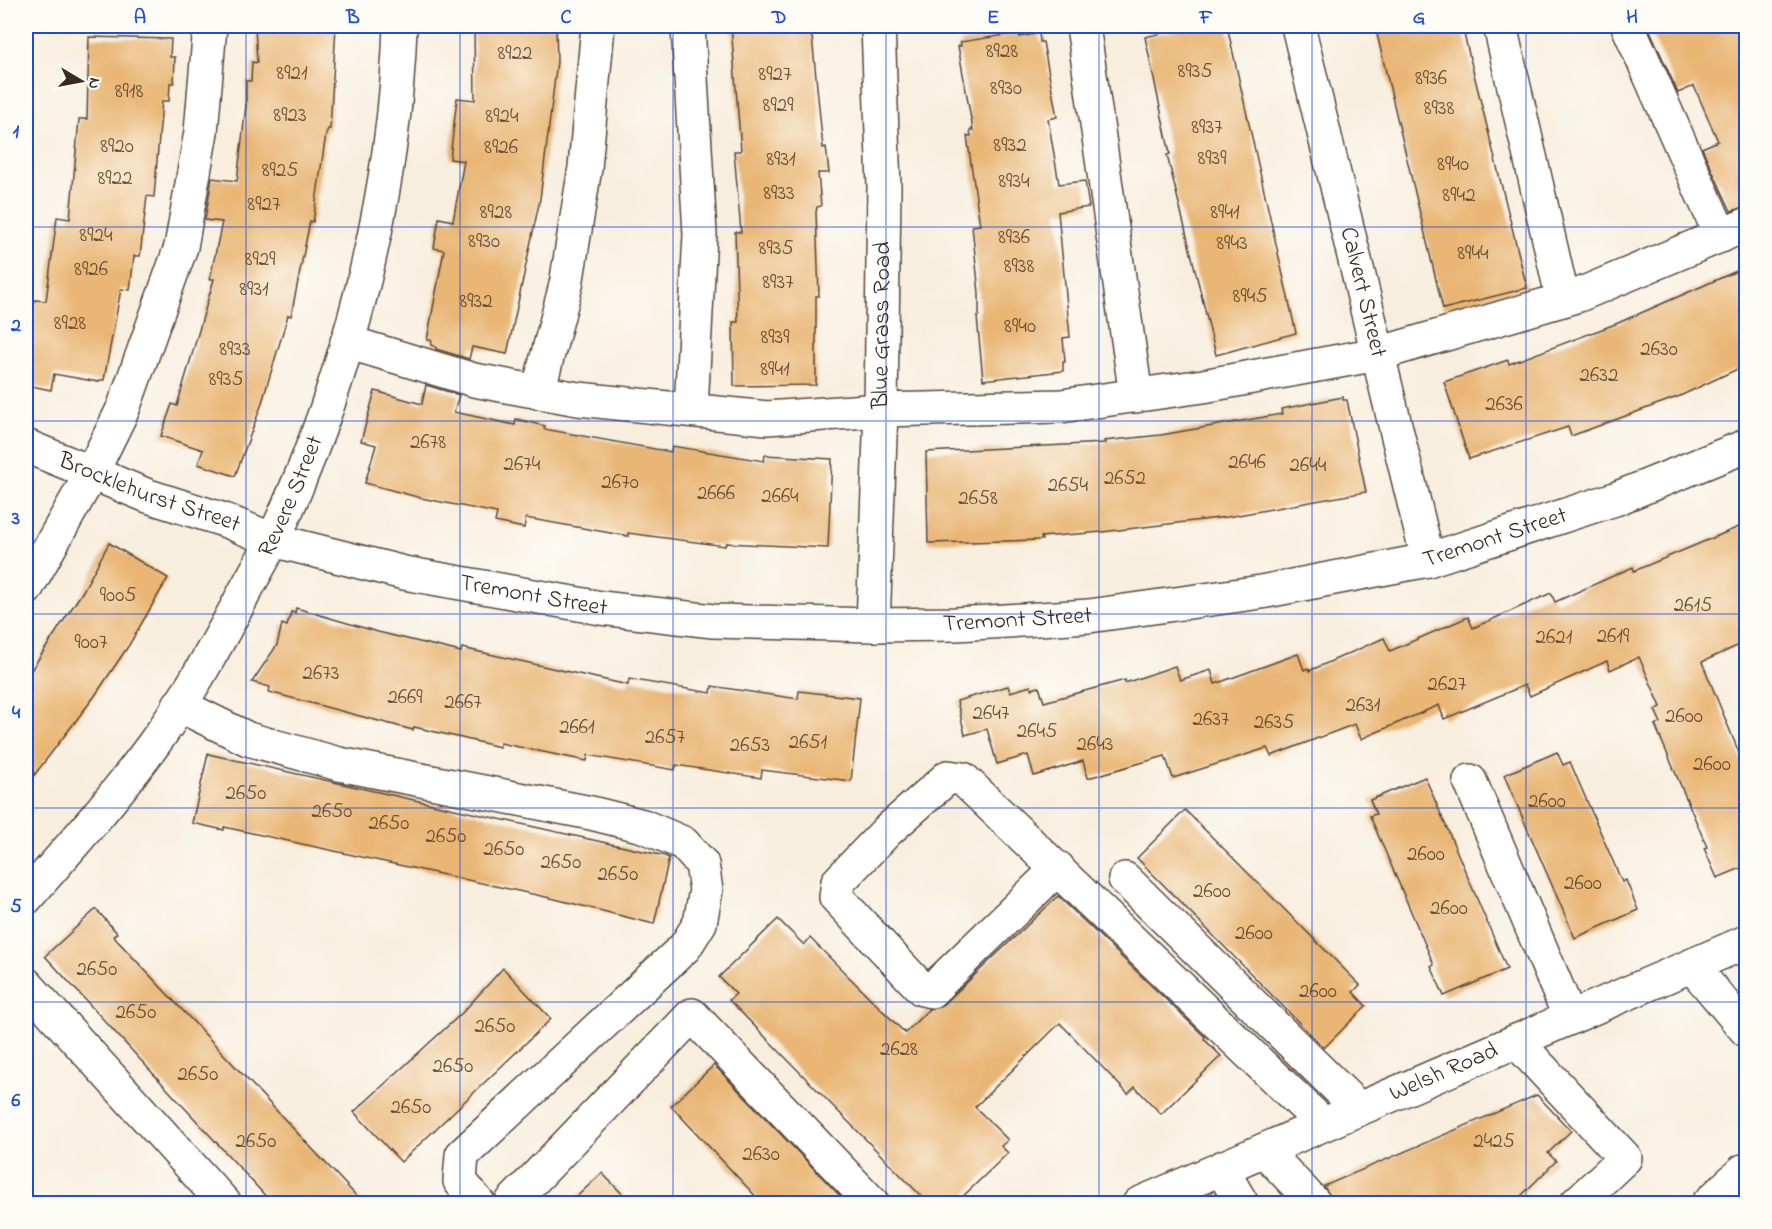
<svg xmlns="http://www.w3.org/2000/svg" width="1772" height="1229" font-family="'Indie Flower',sans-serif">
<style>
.building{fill:#e9b674}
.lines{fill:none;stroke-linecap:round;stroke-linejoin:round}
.minor-casing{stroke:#57473b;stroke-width:36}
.minor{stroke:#fff;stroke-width:33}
.grid{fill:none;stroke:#1d4ed8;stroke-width:1.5;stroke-opacity:0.55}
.labels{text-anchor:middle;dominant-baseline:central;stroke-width:5;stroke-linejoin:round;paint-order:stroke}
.number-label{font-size:21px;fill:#664d34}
.street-label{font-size:24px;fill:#3b2a1e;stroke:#fdfcf7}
.neatline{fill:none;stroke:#1d4ed8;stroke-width:2}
.grid-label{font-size:20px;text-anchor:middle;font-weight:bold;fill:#1d4ed8}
</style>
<rect width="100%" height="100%" fill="#fdfcf7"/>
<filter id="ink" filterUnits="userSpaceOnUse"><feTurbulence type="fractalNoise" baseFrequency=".0167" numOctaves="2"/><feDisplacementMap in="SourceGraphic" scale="12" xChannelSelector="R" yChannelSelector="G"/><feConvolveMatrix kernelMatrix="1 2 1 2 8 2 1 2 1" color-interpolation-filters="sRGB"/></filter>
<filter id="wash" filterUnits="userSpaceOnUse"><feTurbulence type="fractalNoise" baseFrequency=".008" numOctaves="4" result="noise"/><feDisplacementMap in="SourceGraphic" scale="24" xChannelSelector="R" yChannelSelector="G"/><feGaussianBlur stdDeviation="1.35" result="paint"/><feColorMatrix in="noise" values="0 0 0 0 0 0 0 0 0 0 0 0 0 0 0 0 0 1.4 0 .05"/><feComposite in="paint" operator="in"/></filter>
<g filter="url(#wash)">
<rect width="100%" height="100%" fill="#f8eede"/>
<g id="blocks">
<g class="building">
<polygon points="255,26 336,26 330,129 328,129 326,134 313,222 310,221 291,316 288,315 261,406 235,476 198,464 203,450 161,436 172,404 177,406 214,279 210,279 222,222 205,220 212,178 237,181 246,106 246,81 251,81 252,62 257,63"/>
<polygon points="474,26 556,26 557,61 540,199 507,354 472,347 469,359 436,349 436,347 431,345 432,340 427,340 444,250 434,248 439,218 453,221 464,161 450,159 457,98 475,100"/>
<polygon points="731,26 811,26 823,148 826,147 829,173 818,173 821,206 817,207 816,212 819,296 816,296 816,385 734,386 733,322 738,322 735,232 741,232 734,151 741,151"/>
<polygon points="1191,26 1227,26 1296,333 1216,355 1167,155 1170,154 1145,37"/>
<polygon points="1375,26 1462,26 1527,288 1443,309"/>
<polygon points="1648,26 1746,26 1746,207 1731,211 1702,148 1718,141 1694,86 1678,93"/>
<polygon points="1019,33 1020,37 1039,33 1040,42 1043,42 1057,117 1048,119 1059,184 1085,181 1089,207 1058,212 1070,337 1063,338 1065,362 1063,362 1063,371 983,380 977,317 979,316 979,293 972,226 980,225 967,136 971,136 970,130 973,130 958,46 961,46 960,42"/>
<polygon points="89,37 171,39 170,57 175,57 174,83 170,83 169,101 162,101 154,197 147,196 140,256 134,256 130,290 121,289 104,380 99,380 99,382 54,374 51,390 26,385 26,312 30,313 35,300 46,301 57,217 70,219 79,119 87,119"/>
<polygon points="1746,267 1746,365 1680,396 1571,436 1568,427 1469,459 1444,382 1508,360 1509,364 1618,323"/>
<polygon points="426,385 459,395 454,412 515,425 516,419 545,426 544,429 671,452 672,446 764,461 765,455 832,459 828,548 726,543 725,546 628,533 628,536 526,518 524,528 495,522 497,513 421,498 365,483 376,445 361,441 375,391 422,404"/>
<polygon points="1343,397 1343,400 1347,400 1366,492 1227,517 1102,532 1041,537 1042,540 928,543 926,452 1105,443 1104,441 1161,435 1282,414 1281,409"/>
<polygon points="1746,524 1746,642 1702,662 1746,770 1746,866 1717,878 1704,848 1707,847 1655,725 1661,723 1655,710 1661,707 1639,657 1610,670 1607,661 1530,696 1525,685 1444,719 1439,705 1361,739 1355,724 1271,756 1267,748 1173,778 1165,756 1088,778 1083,761 1034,776 1028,755 997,764 987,729 965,735 957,701 1008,686 1010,692 1031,686 1032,689 1039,687 1044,702 1125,680 1125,683 1175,666 1180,680 1211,670 1215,684 1298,654 1304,670 1308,668 1309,671 1384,638 1390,651 1468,617 1473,628 1551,593 1555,602 1633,567 1634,571"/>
<polygon points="109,543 168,578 129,645 94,697 26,786 26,678 83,591"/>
<polygon points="296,608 378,632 461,652 462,648 628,685 629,679 711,693 712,686 798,699 799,691 860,698 851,781 762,770 761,778 676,765 675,770 588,755 587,761 500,743 500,747 414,727 413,730 269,692 270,687 252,682 277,645 282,624 287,626 291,612 295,613"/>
<polygon points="1557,752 1563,765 1570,762 1622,882 1626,880 1638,910 1575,938 1504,775"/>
<polygon points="208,754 665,856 669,858 654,924 555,899 224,827 224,830 192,823"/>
<polygon points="1425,777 1507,969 1444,996 1431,966 1434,965 1370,816 1376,814 1370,800"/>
<polygon points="1185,810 1360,985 1353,992 1366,1006 1324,1048 1137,858"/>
<polygon points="1058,896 1205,1037 1204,1039 1221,1056 1161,1114 1135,1087 1128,1094 1060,1023 975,1107 1008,1140 1001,1146 1008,1153 956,1203 928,1203 729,1000 736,994 719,977 778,919 804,945 810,938 905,1033 929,1009 944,1004"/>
<polygon points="96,909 117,933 113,936 363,1203 272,1203 45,956"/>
<polygon points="503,968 551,1019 401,1162 354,1112 462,1013"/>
<polygon points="714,1065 847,1203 762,1203 671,1106"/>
<polygon points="1537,1095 1571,1131 1548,1153 1556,1161 1514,1203 1333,1203 1324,1186"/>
<polygon points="602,1173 631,1203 570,1203"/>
</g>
</g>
</g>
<g filter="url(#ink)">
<use href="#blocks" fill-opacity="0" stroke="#57473b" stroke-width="1.5"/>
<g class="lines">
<g class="minor-casing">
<g id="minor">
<polyline points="688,26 700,234 691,410"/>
<polyline points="1083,26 1136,396"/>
<path id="s1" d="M 1298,26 L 1428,560"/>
<polyline points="1500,26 1563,300"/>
<polyline points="1628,26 1721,236"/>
<polyline points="347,342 474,380 578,399 767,418 881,410 1061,406 1203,386 1378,354 1579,295 1746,225"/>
<polyline points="538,392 566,285 585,168 598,26"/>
<path id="s2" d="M 26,446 L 148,496 L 224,520 L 273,540 L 404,573 L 601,608 L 713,621 L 873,625 L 956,624 L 1089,616 L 1261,592 L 1428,560 L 1615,499 L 1746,446"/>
<polyline points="26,589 91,474 123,409 181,247 201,132 210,26"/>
<path id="s3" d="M 873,625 L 881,410 L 884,187 L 878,26"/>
<polyline points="179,705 248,739 339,764 591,813 643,826 683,843 702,864 706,890 700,923 685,947 462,1155 460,1181 479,1204"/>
<polyline points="1470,781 1570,1018"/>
<polyline points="1058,868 931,991 922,989 836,897 838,882 887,831 948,777 963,779 1323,1124"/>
<polyline points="1125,879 1359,1109"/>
<path id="s4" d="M 26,898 C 70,848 114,798 153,745 C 186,700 213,651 239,603 C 250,581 263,560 274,538 C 346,385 395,196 400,26"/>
<polyline points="1692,966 1746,1030"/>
<polyline points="26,984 225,1204"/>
<polyline points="1516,1041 1625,1158 1576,1204"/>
<polyline points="1264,1150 1315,1204"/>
<polyline points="1221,1168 1242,1204"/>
<polyline points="514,1204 512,1202 692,1015 873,1204"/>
<path id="s5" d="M 1139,1204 L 1746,942"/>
<polyline points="1708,1204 1743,1171"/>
</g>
</g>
<use href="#minor" class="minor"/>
</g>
</g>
<path class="grid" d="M 246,26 L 246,1204M 460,26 L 460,1204M 673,26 L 673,1204M 886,26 L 886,1204M 1099,26 L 1099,1204M 1312,26 L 1312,1204M 1526,26 L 1526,1204M 26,227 L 1746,227M 26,421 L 1746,421M 26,614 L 1746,614M 26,808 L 1746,808M 26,1002 L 1746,1002"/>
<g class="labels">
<g class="number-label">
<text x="1002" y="52">8928</text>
<text x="515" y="54">8922</text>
<text x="1195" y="72">8935</text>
<text x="292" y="74">8921</text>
<text x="775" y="75">8927</text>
<text x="1431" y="79">8936</text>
<text x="1006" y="89">8930</text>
<text x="129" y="92">8918</text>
<text x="778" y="106">8929</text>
<text x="1439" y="109">8938</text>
<text x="290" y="116">8923</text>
<text x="502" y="117">8924</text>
<text x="1207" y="128">8937</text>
<text x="1010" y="146">8932</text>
<text x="117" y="147">8920</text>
<text x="501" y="148">8926</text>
<text x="1212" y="159">8939</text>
<text x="781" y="160">8931</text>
<text x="1453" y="165">8940</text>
<text x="280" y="171">8925</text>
<text x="115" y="179">8922</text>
<text x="1014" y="182">8934</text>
<text x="779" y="194">8933</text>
<text x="1459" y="196">8942</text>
<text x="264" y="205">8927</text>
<text x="496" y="213">8928</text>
<text x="1225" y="213">8941</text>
<text x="96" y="236">8924</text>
<text x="1014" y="238">8936</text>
<text x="484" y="242">8930</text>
<text x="1232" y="244">8943</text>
<text x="776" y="249">8935</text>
<text x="1473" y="254">8944</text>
<text x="260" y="260">8929</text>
<text x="1019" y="267">8938</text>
<text x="91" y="270">8926</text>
<text x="778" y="283">8937</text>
<text x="254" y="290">8931</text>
<text x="1250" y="297">8945</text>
<text x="476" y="302">8932</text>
<text x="70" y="324">8928</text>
<text x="1020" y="327">8940</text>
<text x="775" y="338">8939</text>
<text x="235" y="350">8933</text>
<text x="1659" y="350">2630</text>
<text x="775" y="370">8941</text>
<text x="1599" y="376">2632</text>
<text x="226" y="380">8935</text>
<text x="1504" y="405">2636</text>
<text x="428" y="443">2678</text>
<text x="1247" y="463">2646</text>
<text x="522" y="465">2674</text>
<text x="1308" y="466">2644</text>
<text x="1125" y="479">2652</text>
<text x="620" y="483">2670</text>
<text x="1068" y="486">2654</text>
<text x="716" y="494">2666</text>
<text x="780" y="497">2664</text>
<text x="978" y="499">2658</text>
<text x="118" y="596">9005</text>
<text x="1693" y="606">2615</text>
<text x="1613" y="637">2619</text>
<text x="1554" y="638">2621</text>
<text x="91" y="643">9007</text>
<text x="321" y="674">2673</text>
<text x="1447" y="685">2627</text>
<text x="405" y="698">2669</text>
<text x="463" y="703">2667</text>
<text x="1363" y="706">2631</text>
<text x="991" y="714">2647</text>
<text x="1684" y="717">2600</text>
<text x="1211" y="720">2637</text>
<text x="1274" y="723">2635</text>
<text x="577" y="728">2661</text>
<text x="1037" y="732">2645</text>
<text x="665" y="738">2657</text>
<text x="808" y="743">2651</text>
<text x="1095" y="745">2643</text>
<text x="750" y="746">2653</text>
<text x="1712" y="765">2600</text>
<text x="246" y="794">2650</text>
<text x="1547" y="802">2600</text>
<text x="332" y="812">2650</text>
<text x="389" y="824">2650</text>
<text x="446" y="837">2650</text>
<text x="504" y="850">2650</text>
<text x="1426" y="855">2600</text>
<text x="561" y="863">2650</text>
<text x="618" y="875">2650</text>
<text x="1583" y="884">2600</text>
<text x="1212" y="892">2600</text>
<text x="1449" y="909">2600</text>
<text x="1254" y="934">2600</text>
<text x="97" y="970">2650</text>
<text x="1318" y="992">2600</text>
<text x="136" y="1013">2650</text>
<text x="495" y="1027">2650</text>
<text x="899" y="1050">2628</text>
<text x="453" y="1067">2650</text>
<text x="198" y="1075">2650</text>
<text x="411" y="1108">2650</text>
<text x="256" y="1142">2650</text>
<text x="1494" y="1142">2425</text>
<text x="761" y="1155">2630</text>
</g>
<g class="street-label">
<text stroke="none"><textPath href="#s1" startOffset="274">Calvert Street</textPath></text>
<text stroke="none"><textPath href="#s3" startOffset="300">Blue Grass Road</textPath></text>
<text stroke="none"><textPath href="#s2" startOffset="132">Brocklehurst Street</textPath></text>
<text stroke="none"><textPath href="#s4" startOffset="484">Revere Street</textPath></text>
<text stroke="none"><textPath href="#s2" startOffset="1503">Tremont Street</textPath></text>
<text stroke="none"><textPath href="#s2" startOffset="531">Tremont Street</textPath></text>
<text stroke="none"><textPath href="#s2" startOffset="1017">Tremont Street</textPath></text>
<text stroke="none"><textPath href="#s5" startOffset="332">Welsh Road</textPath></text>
</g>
</g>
<rect width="1772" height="1229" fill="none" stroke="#fdfcf7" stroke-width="66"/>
<g transform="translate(81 81) rotate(100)" stroke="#fdfcf7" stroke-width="4.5" paint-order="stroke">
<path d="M0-4.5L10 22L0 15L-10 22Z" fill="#3b2a1e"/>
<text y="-9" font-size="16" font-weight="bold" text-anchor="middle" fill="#3b2a1e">N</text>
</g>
<rect x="33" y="33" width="1706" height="1163" class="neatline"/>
<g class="grid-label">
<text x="140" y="23">A</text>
<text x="353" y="23">B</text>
<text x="566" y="23">C</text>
<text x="779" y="23">D</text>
<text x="993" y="23">E</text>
<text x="1206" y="23">F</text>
<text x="1419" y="23">G</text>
<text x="1632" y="23">H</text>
<text x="16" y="137">1</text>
<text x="16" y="331">2</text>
<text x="16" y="524">3</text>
<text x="16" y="718">4</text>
<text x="16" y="912">5</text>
<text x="16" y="1106">6</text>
</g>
</svg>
